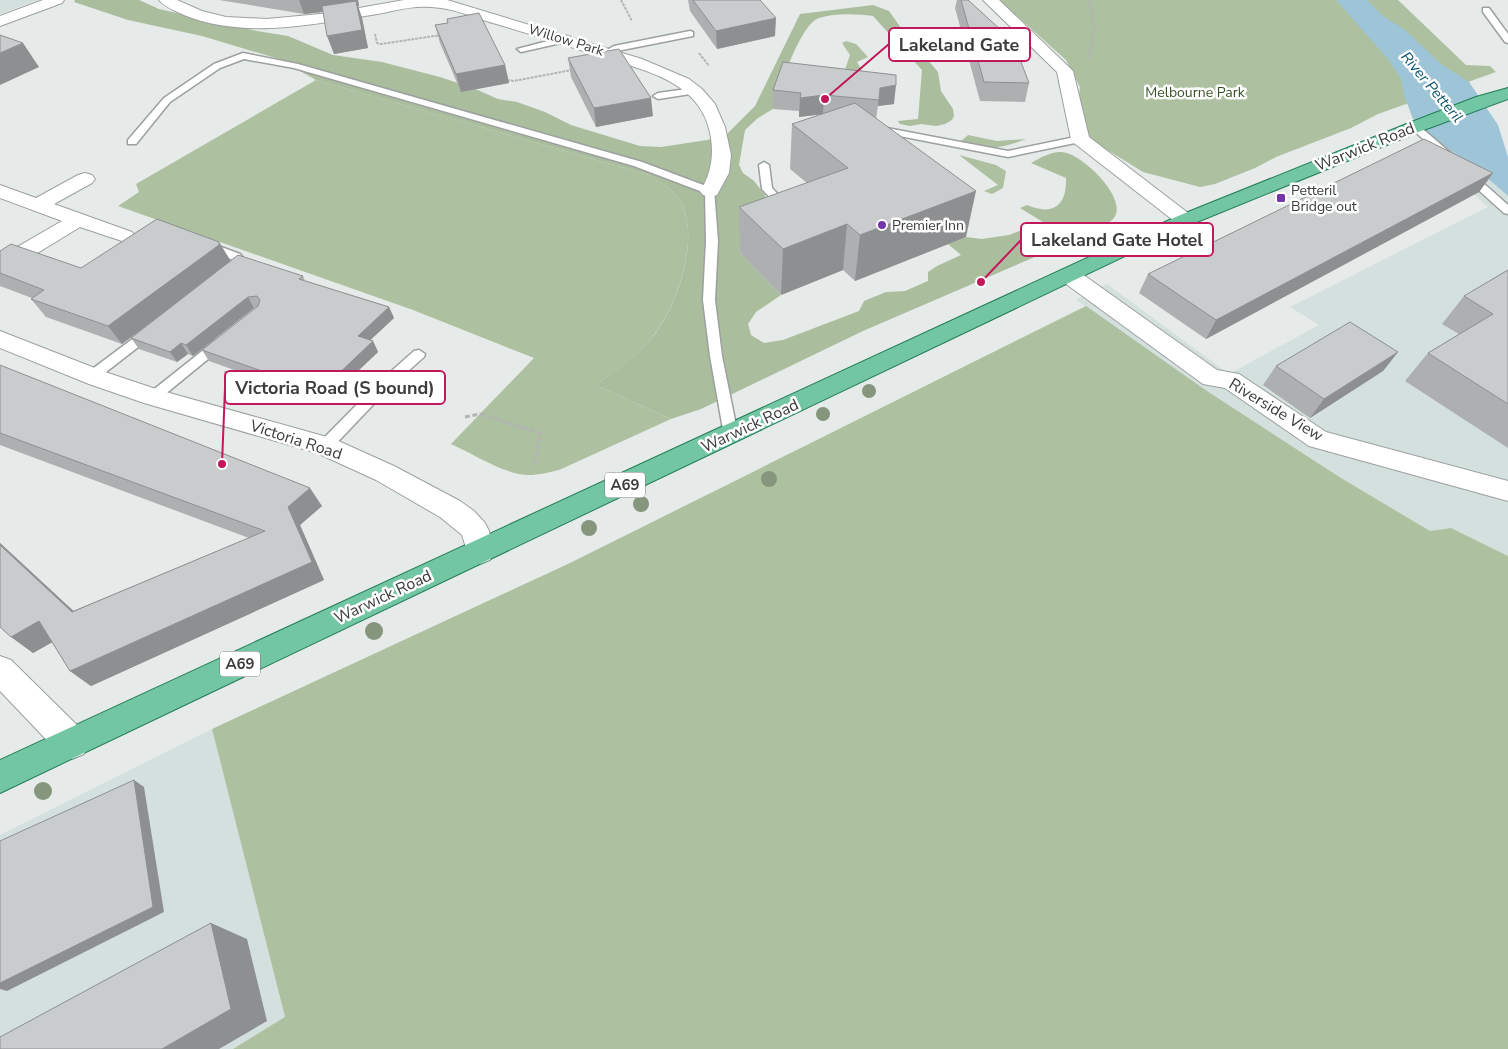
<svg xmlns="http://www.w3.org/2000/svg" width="1508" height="1049" font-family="'Nunito Sans',sans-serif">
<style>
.built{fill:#d3e0de}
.green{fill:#adc0a0}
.forest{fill:#aabe9e}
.water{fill:#9ec4d8}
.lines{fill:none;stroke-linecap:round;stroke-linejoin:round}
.lane-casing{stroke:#9ca09f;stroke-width:3}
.street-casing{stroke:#9ca09f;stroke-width:2}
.primary-casing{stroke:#227d57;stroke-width:2}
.path-far2{stroke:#b2b5b4;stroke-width:2;stroke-dasharray:3 1;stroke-linecap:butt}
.path-far1{stroke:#b2b5b4;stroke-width:2.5;stroke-dasharray:4 2;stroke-linecap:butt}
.path{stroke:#b2b5b4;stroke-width:3;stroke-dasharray:5 2.5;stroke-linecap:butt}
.lane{fill:#fff;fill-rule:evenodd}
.street{fill:#fff;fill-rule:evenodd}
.primary{fill:#73c6a3;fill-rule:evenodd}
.tree{fill:#86967c}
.wall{fill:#adafb0}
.shaded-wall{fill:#8d8f90}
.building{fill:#c9cccd;stroke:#8d8f90}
.poi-dot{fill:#7435aa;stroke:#fff;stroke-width:2}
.labels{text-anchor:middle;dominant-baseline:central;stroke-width:5;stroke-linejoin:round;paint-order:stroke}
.far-street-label{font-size:14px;fill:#3b3c3c;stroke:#fff}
.far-park-label{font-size:14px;fill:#385223;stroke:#fff}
.far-poi-label{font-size:14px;fill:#3b3c3c;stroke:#fff;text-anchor:start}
.far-water-label{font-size:15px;font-style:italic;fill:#08506c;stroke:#fff}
.shield{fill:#fff;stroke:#767676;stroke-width:1}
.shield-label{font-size:15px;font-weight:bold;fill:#3b3c3c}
.street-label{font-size:16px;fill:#3b3c3c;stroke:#fff}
.leader{fill:none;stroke:#c2185b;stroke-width:2}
.callout-dot{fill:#c2185b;stroke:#fff;stroke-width:2}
.callout{fill:#fff;stroke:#c2185b;stroke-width:2}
.callout-label{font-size:18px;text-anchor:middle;font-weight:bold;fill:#3b3c3c}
</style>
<rect width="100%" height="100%" fill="#e6eae9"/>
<g class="built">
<polygon points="0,0 39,0 0,14"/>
<polygon points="1441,144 1476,168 1508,196 1508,556 1451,528 1430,531 1341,478 1204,389 1076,300 1107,284 1229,374 1319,325 1290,307 1488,207 1426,151"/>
<polygon points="212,729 285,1018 233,1049 0,1049 0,835"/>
</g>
<g class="green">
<polygon points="999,0 1398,0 1466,65 1490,66 1496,72 1378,114 1351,128 1276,157 1255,168 1215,184 1200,187 1143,172 1088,138 1078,106 1080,87 1066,60"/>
<polygon points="846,41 856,44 868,57 857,62 865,76 839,87 850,55 842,43"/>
<path d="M 316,80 L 649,175 C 660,182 671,188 679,198 C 682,201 683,207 685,212 C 697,253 673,317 644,347 C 631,361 612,373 596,385 L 671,419 L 559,470 C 547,473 531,477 519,474 C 496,469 473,454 451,444 L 534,358 L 413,310 L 118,206 L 139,192 L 136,184 Z"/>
<path d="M 968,135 L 997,141 L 1026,139 C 999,150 988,149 960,142 Z"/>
<polygon points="959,155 996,165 1006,171 1003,188 992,194 984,191 998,185"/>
<polygon points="1086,306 1204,389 1341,478 1430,531 1451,528 1508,556 1508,1049 233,1049 285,1017 212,729 570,563"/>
</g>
<path class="forest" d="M 75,0 L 139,0 L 159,9 L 257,31 L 288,36 L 333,55 L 382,62 L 440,77 L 473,88 L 498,99 L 517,102 L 545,112 L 571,125 L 640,146 L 661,147 L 707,140 L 725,136 L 755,106 L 800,14 L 873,5 L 889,11 L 901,28 L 938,72 L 941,91 L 953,109 L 954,116 L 952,120 L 945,124 L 936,126 L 921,124 L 910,126 L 900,124 L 898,121 L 918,119 L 922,70 L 873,16 C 856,14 836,13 819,18 C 800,24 779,90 773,109 L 758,118 L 745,130 L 739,165 L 743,173 L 754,181 L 765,195 L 764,211 L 740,253 L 781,295 L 756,312 L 748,324 L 751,335 L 764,343 L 783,340 L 859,311 L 864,301 L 886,292 L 905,291 L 928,281 L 928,272 L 937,266 L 961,255 L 948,244 L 966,237 L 982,239 L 1009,235 L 1043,222 L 1020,208 L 1027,205 C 1053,216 1067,206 1066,178 L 1031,163 C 1040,158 1050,152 1060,152 C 1079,150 1133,201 1112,220 C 1104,227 1091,232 1081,237 L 863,331 L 701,409 L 671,419 L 596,385 C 612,373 630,361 644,347 C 673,318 697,253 685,212 C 683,207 682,202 679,198 C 671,188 660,182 649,175 L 316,80 L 279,59 L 202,36 L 128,20 L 74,2 Z"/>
<polygon class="water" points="1336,0 1367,0 1383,16 1405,30 1441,64 1469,82 1498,125 1508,157 1508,196 1476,168 1441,144 1413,119 1404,95 1401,79 1388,59"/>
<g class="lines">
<g class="lane-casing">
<g id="lane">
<polygon points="1483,8 1489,8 1508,34 1508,43 1505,42 1483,12"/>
<polygon points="690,31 693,32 693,36 617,51 606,56 602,53 614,46"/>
<polygon points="567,36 570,37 570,41 521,52 517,49"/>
<polygon points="243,53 298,64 642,162 714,189 718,241 715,300 722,356 738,435 736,439 726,439 724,435 710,356 703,300 706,241 705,193 634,166 294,68 244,59 220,68 170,102 136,144 128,144 128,140 164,98 214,64"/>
<polygon points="694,88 697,89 697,93 658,99 653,96 658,93"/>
<polygon points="1415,124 1418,125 1453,155 1453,159 1445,159 1412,129 1412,125"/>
<polygon points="887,128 1008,151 1080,136 1085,139 1080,142 1008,157 884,133 882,131"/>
<polygon points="764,162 769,165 772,188 791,208 792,210 791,212 783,212 762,189 759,165"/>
<polygon points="1468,172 1472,173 1508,205 1508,214 1504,213 1464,177 1463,175 1464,173"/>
<path d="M 208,242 L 240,254 L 245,260 C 241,268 237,275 227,273 L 225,270 L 233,260 L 204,247 L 202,245 L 204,243 Z"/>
<polygon points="151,327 155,328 157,331 155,334 97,379 87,379 85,376 87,373 147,328"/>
<polygon points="220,339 224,340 226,343 224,346 158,400 148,400 146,397 148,394 216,340"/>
<polygon points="419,350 425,354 424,357 388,389 330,450 325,451 320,450 318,446 320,442 378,383 414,351"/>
</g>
</g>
<g class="street-casing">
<g id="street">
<polygon points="43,0 64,0 62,3 0,26 0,16"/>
<path d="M 159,0 L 177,0 L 202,11 L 226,17 L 267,19 L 331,13 L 404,0 L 447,0 L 642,59 L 689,79 L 702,89 L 715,104 L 725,127 L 731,155 L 729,173 L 717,195 L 710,197 L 703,195 L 700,191 C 719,164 715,121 691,97 C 669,75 634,67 605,58 C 568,46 531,34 493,23 C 473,17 453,8 431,7 C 411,5 391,12 371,15 C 311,25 243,39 184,15 C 176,11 164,7 159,0 Z"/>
<polygon points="983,0 999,0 1073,71 1089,137 1192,216 1195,220 1192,224 1185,226 1178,224 1074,143 1071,139 1057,72"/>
<polygon points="85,173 92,175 95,179 92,183 54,204 132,232 135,236 132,240 125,242 80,227 8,271 0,273 0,257 62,221 0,198 0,185 36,198 78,175"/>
<polygon points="1070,269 1078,271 1217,370 1239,374 1326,432 1508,481 1508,501 1309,446 1225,388 1203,384 1062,281 1059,276 1062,271"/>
<polygon points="0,331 105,372 159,390 334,439 394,466 460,501 474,511 485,523 489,531 494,552 490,560 480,564 470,560 462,535 440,517 376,480 317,453 144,403 89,384 0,348"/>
<polygon points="0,656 11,660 84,732 88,743 84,754 72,759 60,754 0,691"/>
</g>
</g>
<g class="primary-casing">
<polygon id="primary" points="1508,88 1508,99 1421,131 1192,224 0,793 0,760 1178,216 1409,123 1476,97"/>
</g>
<g class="path-far2">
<polyline points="621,0 632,21"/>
<polyline points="1089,0 1094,27 1089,59"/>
<polyline points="375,34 377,43 381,44 441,35"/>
<polyline points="699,53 709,66"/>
<polyline points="507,80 514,81 572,70"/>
</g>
<polyline class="path-far1" points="224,372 239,377 245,372"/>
<polyline class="path" points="465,417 480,414 540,433 534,467"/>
<use href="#lane" class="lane"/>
<use href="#street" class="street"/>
<use href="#primary" class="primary"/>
</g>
<g class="tree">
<circle cx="869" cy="391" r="7"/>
<circle cx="823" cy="414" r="7"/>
<circle cx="769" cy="479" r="8"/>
<circle cx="641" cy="504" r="8"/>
<circle cx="589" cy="528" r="8"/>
<circle cx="374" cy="631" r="9"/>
<circle cx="43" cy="791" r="9"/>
</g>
<g class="wall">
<polygon points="219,0 358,0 359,6 358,6 362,18 368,48 334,54 323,12 304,14"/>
<polygon points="688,0 760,0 775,36 717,49 690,11"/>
<polygon points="957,0 968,0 1029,83 1025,102 980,101 955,8"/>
<polygon points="447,19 505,65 509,83 461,92 440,43 435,25 448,23"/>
<polygon points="568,58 653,116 596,127 571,77"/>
<polygon points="783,62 894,104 878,106 876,119 966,237 855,281 843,270 781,295 740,253 739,207 807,183 790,169 792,124 823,114 799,117 799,111 773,109 773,90"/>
<polygon points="1493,173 1479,192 1206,339 1139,293 1148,274"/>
<polygon points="219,242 230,260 230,261 303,276 305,281 389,307 394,318 370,340 373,341 378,352 339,389 327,385 313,398 209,361 202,350 256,307 254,308 193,356 188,354 177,362 139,349 131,338 159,316 122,344 46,317 31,299 32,298 0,286 0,251 81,268"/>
<polygon points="1508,270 1508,448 1405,381 1428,353 1459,334 1442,324 1464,296"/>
<polygon points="1398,352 1383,371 1310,418 1263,385 1276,366"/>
<polygon points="0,365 322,506 300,525 324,580 91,686 70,671 52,642 33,653 0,627 0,543 73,611 249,538 0,445"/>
</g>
<g class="shaded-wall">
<polygon points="299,0 358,0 359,6 358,6 362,18 368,48 334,54 327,36 331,11 304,14"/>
<polygon points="776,18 775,36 717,49 716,31"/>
<polygon points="23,43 39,67 0,85 0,53"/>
<polygon points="505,65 509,83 461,92 456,74"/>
<polygon points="896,85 894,104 878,106 880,88"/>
<polygon points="824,95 823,114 799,117 800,98"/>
<polygon points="651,98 653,116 596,127 594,108"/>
<polygon points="1493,173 1479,192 1206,339 1216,320"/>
<polygon points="976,191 966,237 855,281 860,235"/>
<polygon points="847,224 843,270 781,295 783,249"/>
<polygon points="219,242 230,260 229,263 122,344 108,326"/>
<polygon points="248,297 254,308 193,356 186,345"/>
<polygon points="389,307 394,318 363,347 358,336"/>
<polygon points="373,341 378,352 339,389 333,379"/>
<polygon points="181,343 188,354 177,362 170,352"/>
<polygon points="1398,352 1383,371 1310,418 1324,399"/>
<polygon points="321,374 327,385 313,398 307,387"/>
<polygon points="310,488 322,506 300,525 324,580 91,686 70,671 312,562 288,507"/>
<polygon points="0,543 92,628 72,612 0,545"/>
<polygon points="39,621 60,638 33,653 11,637"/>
<polygon points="134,780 144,787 164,912 7,991 0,989 0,983"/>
<polygon points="211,923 247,939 267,1021 219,1049 162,1049"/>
</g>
<g class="building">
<polygon points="693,0 760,0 776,18 716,31"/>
<polygon points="961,0 968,0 1013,41 1029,83 984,82"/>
<polygon points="356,1 362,30 327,36 322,6"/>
<polygon points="479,13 505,65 456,74 435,25 448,23 447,19"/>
<polygon points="0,35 23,43 0,53"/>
<polygon points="619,49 651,98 594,108 568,58"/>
<polygon points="783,62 896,75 896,85 880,88 879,100 824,95 800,98 801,93 773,90"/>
<polygon points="855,103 976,191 860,235 847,224 783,249 739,207 848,168 792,124"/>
<polygon points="1424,139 1493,173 1216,320 1148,274"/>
<polygon points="157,219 219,242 219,245 108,326 31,299 44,290 0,273 0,251 11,244 81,268"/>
<polygon points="238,255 303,276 299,279 389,307 358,336 373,341 333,379 321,374 307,387 202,350 258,306 260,300 257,296 248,297 186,345 181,343 170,352 131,338"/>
<polygon points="1508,270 1508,404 1428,353 1493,314 1464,296"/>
<polygon points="1350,322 1398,352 1324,399 1276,366"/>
<polygon points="0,365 310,488 288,507 312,562 70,671 39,621 11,637 0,627 0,545 72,612 265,531 0,433"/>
<polygon points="134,780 153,907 0,983 0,841"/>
<polygon points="211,923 231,1009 162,1049 0,1049 0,1037"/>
</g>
<g class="poi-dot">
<rect x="1276" y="193" width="10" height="10" rx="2.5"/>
<circle cx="882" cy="225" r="5"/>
</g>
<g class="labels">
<g class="far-street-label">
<text transform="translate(566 40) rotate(17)">Willow Park</text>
</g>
<g class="far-park-label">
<text x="1195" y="92">Melbourne Park</text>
</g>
<g class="far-poi-label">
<text x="1291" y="190">Petteril<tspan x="1291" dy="16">Bridge out</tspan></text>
<text x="892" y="225">Premier Inn</text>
</g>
<g class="far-water-label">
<text transform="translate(1432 87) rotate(50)">River Petteril</text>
</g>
<g class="shield">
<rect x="605" y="472.5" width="40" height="25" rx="4"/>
<rect x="220" y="651.5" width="40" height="25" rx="4"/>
</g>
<g class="shield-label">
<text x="625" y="485">A69</text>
<text x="240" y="664">A69</text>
</g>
<g class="street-label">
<text transform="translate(1365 147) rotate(-22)">Warwick Road</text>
<text transform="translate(1276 410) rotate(31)">Riverside View</text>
<text transform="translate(750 426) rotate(-25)">Warwick Road</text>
<text transform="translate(296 440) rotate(18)">Victoria Road</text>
<text transform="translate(383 597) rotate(-25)">Warwick Road</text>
</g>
</g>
<path class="leader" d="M825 99L889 44M981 282L1021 240M222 464L225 388"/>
<g class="callout-dot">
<circle cx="825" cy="99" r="5"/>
<circle cx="981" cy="282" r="5"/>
<circle cx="222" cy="464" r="5"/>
</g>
<g class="callout">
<rect x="889" y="28" width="141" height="33" rx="5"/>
<rect x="1021" y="223" width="192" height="33" rx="5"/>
<rect x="225" y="371" width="220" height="33" rx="5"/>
</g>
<g class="callout-label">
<text x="959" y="51">Lakeland Gate</text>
<text x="1117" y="246">Lakeland Gate Hotel</text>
<text x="335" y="394">Victoria Road (S bound)</text>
</g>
</svg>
